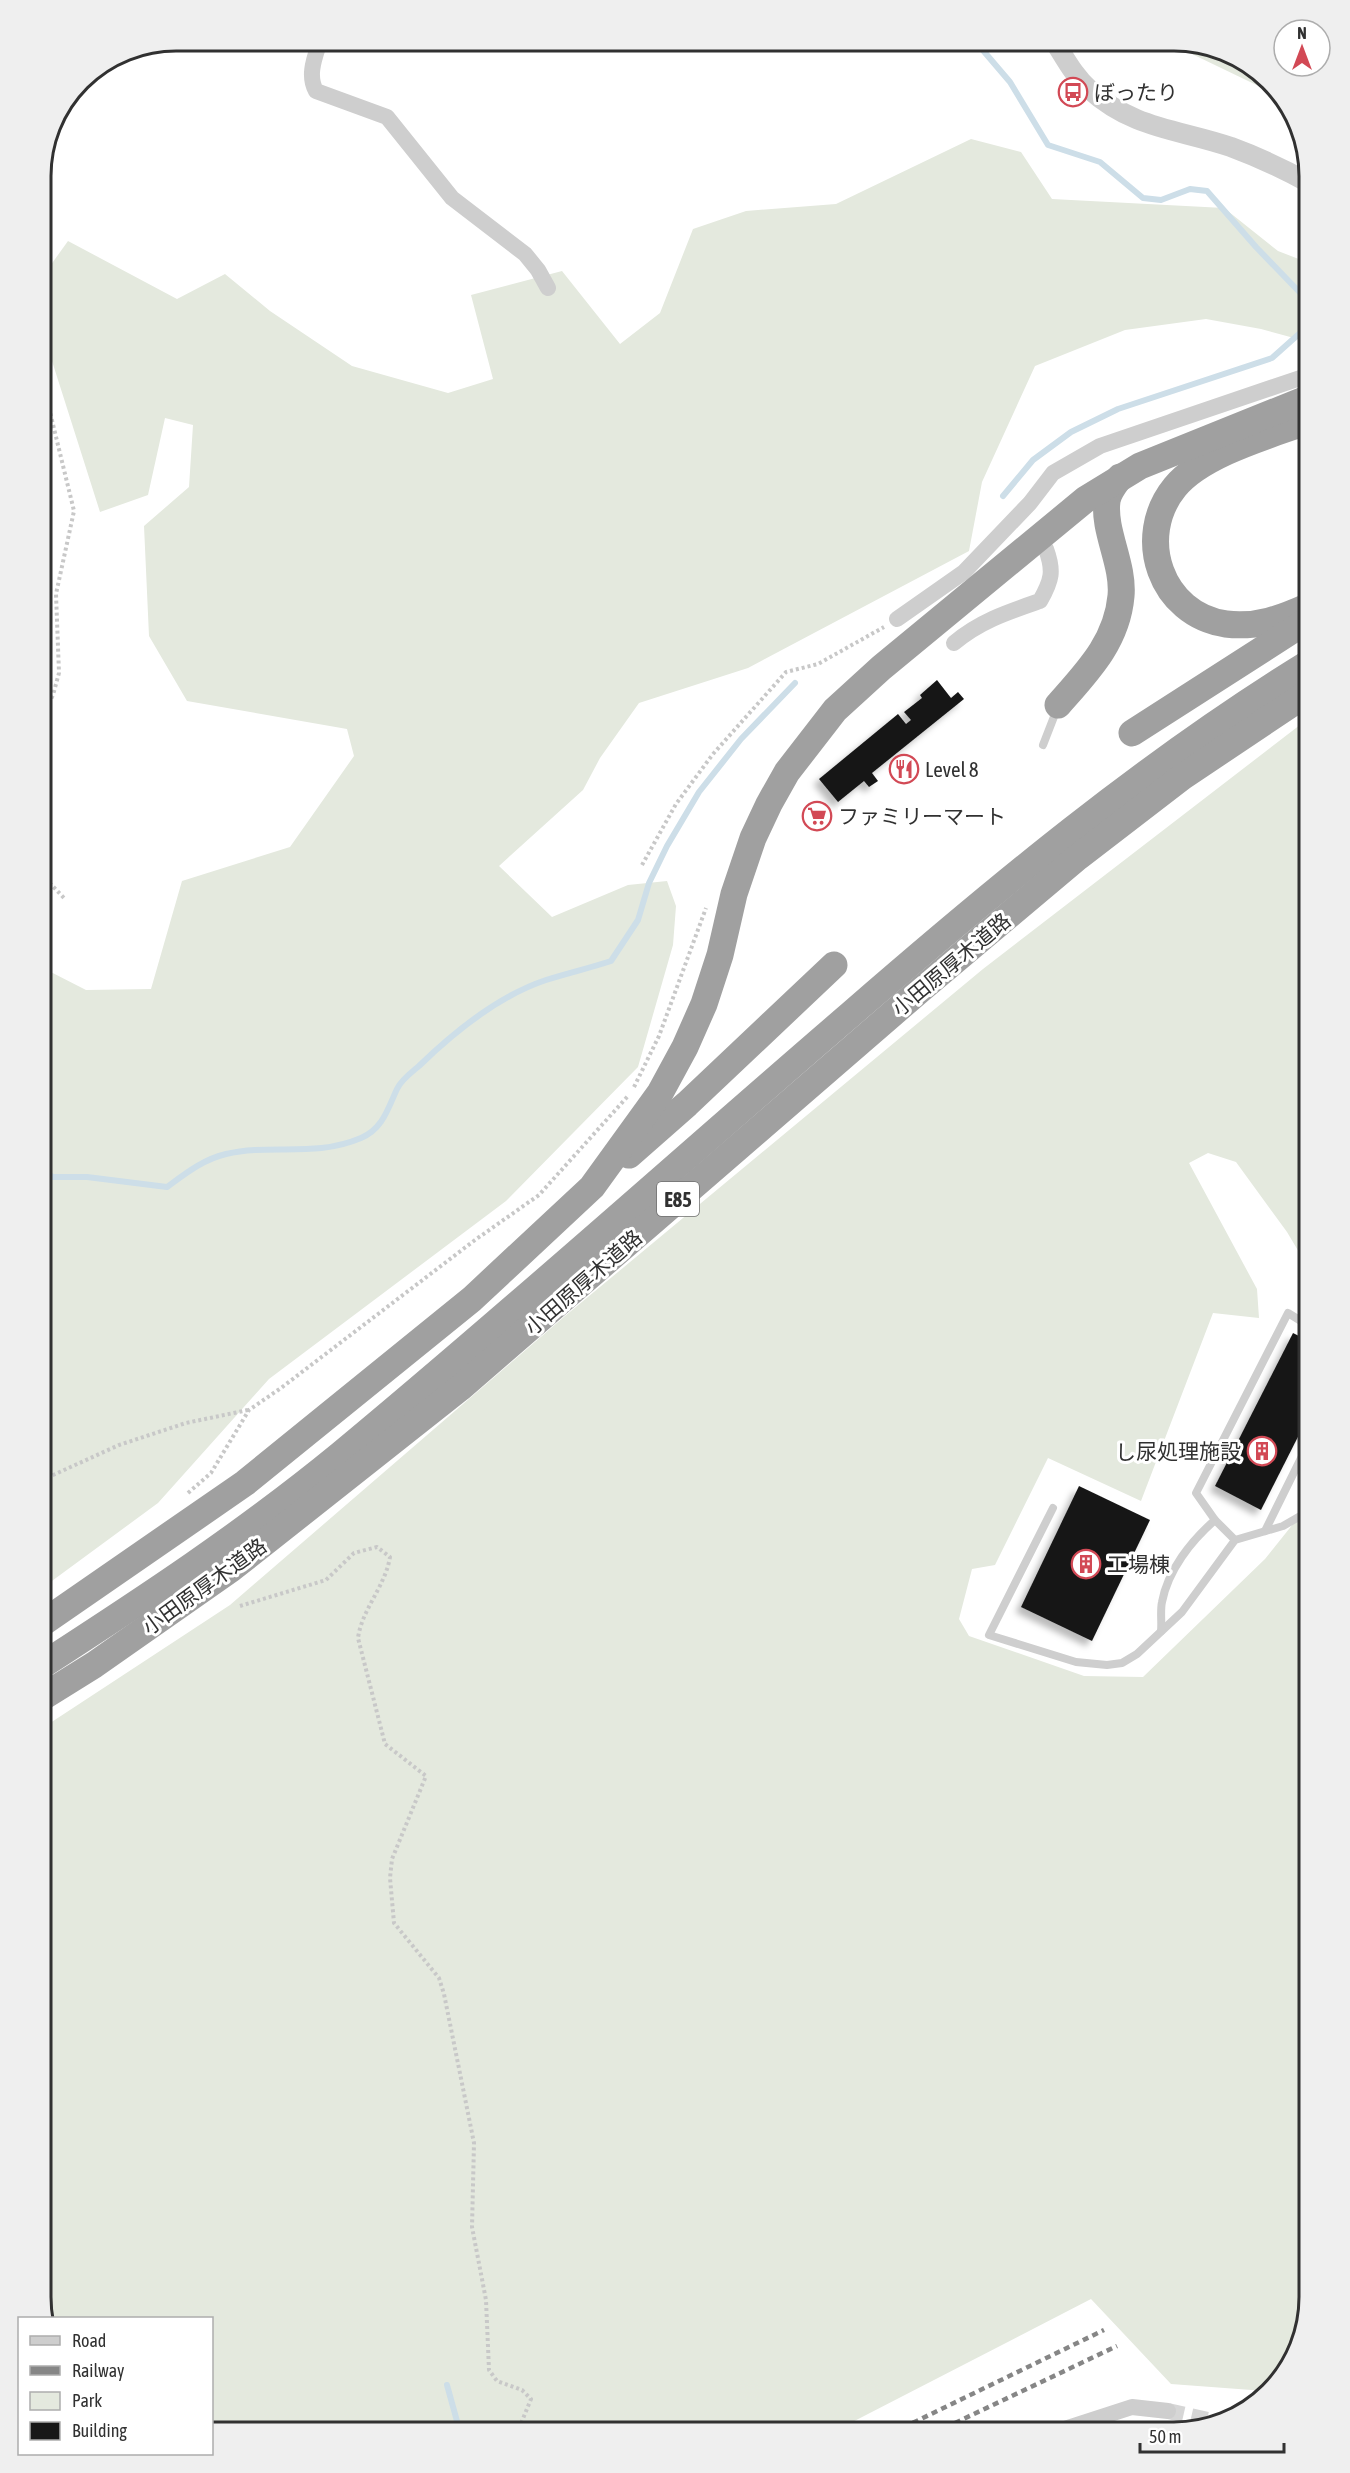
<svg xmlns="http://www.w3.org/2000/svg" width="1350" height="2473" font-family="'Asap Condensed','Noto Sans JP',sans-serif">
<style>
.green{fill:#e4e9de}
.lines{fill:none;stroke-linecap:round;stroke-linejoin:round}
.stream{stroke:#cddee8;stroke-width:6}
.building{fill:#181818;filter:url(#shadow)}
.minor-tunnel{stroke:#d6d6d6;stroke-width:16;stroke-dasharray:16 8;stroke-linecap:butt}
.path{stroke:#c8c8c8;stroke-width:4;stroke-dasharray:3 3;stroke-linecap:butt}
.service{stroke:#cecece;stroke-width:8}
.minor{stroke:#cecece;stroke-width:16}
.tertiary{stroke:#cecece;stroke-width:20}
.trunk{stroke:#a0a0a0;stroke-width:27}
.rail{stroke:#868686;stroke-width:4.5;stroke-dasharray:6 4.5;stroke-linecap:butt}
.labels{text-anchor:middle;dominant-baseline:central;stroke-width:6;stroke-linejoin:round;paint-order:stroke}
.shield{fill:#fff;stroke:#6f6f6f;stroke-width:1.5}
.shield-label{font-size:20px;font-weight:bold;fill:#313131}
.poi-label{font-size:21px;fill:#313131;stroke:#fff;text-anchor:start}
.street-label{font-size:21px;fill:#313131;stroke:#fff}
.rim{fill:none;stroke:#313131;stroke-width:3}
</style>
<defs>
<filter id="shadow"><feDropShadow dx="-5.5" dy="5.5" stdDeviation="3" flood-color="#0004"/></filter>
</defs>
<rect width="100%" height="100%" fill="#fff"/>
<g class="green">
<polygon points="611,41 777,41 756,51 623,44"/>
<polygon points="1165,41 1183,41 1256,68 1277,95"/>
<polygon points="971,139 1021,152 1052,199 1224,208 1278,251 1309,263 1309,340 1305,341 1261,329 1206,319 1125,330 1035,366 982,482 969,551 748,668 639,703 600,758 583,790 499,866 552,917 628,885 667,881 676,906 673,945 638,1067 506,1201 269,1379 158,1503 41,1589 41,967 86,990 151,989 182,881 290,847 354,756 347,729 187,701 149,636 144,526 189,487 193,425 165,418 148,495 100,512 52,361 45,273 68,241 177,299 225,274 270,311 352,366 448,393 493,379 471,295 562,271 620,344 660,313 693,229 746,211 836,204"/>
<polygon points="1309,718 1309,1269 1287,1232 1236,1162 1208,1153 1189,1163 1257,1289 1259,1318 1213,1313 1141,1501 1048,1458 995,1565 972,1569 959,1619 969,1636 1084,1676 1143,1677 1265,1559 1309,1504 1309,2298 1287,2373 1265,2391 1171,2384 1091,2299 833,2432 212,2432 212,2318 45,2318 41,2297 41,1729 230,1605 565,1316 983,969"/>
</g>
<g class="lines">
<g class="stream">
<polyline points="975,41 1010,82 1048,145 1100,162 1143,198 1161,200 1190,189 1207,191 1256,247 1309,302"/>
<polyline points="1003,496 1033,460 1071,432 1118,409 1272,358 1309,325"/>
<path d="M 41,1171 L 53,1177 L 87,1177 L 167,1187 C 186,1173 204,1159 226,1154 C 272,1143 314,1158 361,1138 C 383,1129 388,1108 397,1089 C 401,1080 412,1072 419,1066 C 455,1031 498,996 546,980 C 568,973 590,968 611,961 L 638,920 L 649,883 L 667,846 L 699,792 L 741,739 L 795,683"/>
<polyline points="447,2385 460,2432"/>
</g>
</g>
<g class="building">
<polygon points="937,680 951,698 958,692 964,699 872,773 878,781 869,787 864,781 838,802 819,779 898,714 906,724 911,720 904,712 922,698 920,695"/>
<polygon points="1293,1333 1309,1341 1309,1415 1261,1510 1215,1486"/>
<polygon points="1079,1486 1150,1520 1092,1641 1021,1607"/>
</g>
<g class="lines">
<polyline class="minor-tunnel" points="1168,2411 1221,2423"/>
<g class="path">
<polyline points="41,720 53,695 59,673 56,594 74,511 41,375"/>
<polyline points="642,865 676,804 713,754 786,672 818,664 884,627"/>
<polyline points="41,874 65,899"/>
<polyline points="634,1087 659,1036 706,908"/>
<polyline points="41,1478 51,1476 119,1445 186,1423 248,1410"/>
<polyline points="188,1493 211,1473 249,1410 281,1388 475,1240 539,1195 628,1096"/>
<path d="M 240,1606 L 326,1580 L 354,1553 L 377,1547 L 390,1557 C 385,1587 362,1609 358,1638 L 385,1744 L 426,1776 L 392,1859 L 390,1878 L 394,1923 L 439,1978 L 444,1994 L 474,2143 L 472,2227 L 486,2300 L 489,2370 L 497,2381 L 522,2390 L 531,2399 L 520,2426 L 523,2432"/>
</g>
<g class="service">
<polyline points="1043,745 1057,709"/>
<polyline points="1053,1508 989,1635 1076,1662 1107,1665 1122,1663 1137,1654 1182,1612 1235,1540 1283,1526 1309,1511"/>
<polyline points="1215,1520 1196,1493 1288,1313 1309,1326"/>
<polyline points="1265,1531 1309,1442"/>
<path d="M 1161,1631 C 1162,1622 1160,1611 1162,1602 C 1168,1570 1191,1541 1215,1520 L 1235,1540"/>
</g>
<g class="minor">
<path d="M 320,41 C 315,57 307,75 316,91 L 387,117 L 452,198 L 525,254 L 538,270 L 548,288"/>
<polyline points="897,619 964,572 1030,503 1053,473 1100,446 1309,375"/>
<path d="M 954,643 C 980,621 1008,612 1040,601 C 1052,580 1054,571 1046,549"/>
<polyline points="1055,2432 1132,2407 1168,2411"/>
</g>
<path class="tertiary" d="M 1054,41 C 1065,58 1074,76 1089,89 C 1133,129 1178,129 1231,147 C 1258,157 1284,169 1309,183"/>
<g class="trunk">
<path d="M 1309,606 C 1282,618 1257,628 1226,624 C 1161,615 1134,537 1175,487 C 1202,454 1270,435 1309,421"/>
<path d="M 1058,705 C 1087,672 1117,642 1121,596 C 1124,564 1103,531 1107,501 C 1108,492 1115,484 1120,477"/>
<polyline points="1132,733 1305,622"/>
<polyline points="629,1155 687,1104 834,965"/>
<polyline points="41,1624 245,1483 472,1299 592,1187 660,1093 685,1047 704,1004 720,955 734,894 753,838 769,804 787,772 835,710 881,668 1086,499 1140,466 1309,398"/>
<path d="M 41,1666 C 143,1600 245,1533 340,1455 C 513,1312 680,1161 851,1014 C 996,888 1145,764 1309,663"/>
<polyline points="41,1698 94,1665 231,1569 460,1388 921,989 1078,857 1182,777 1309,692"/>
</g>
<g class="rail">
<polyline points="894,2432 1104,2330"/>
<polyline points="936,2432 1117,2346"/>
</g>
</g>
<defs>
<g id="bus-ring" transform="scale(1.5)"><circle r="9.5" fill="#fff" stroke="#d24955" stroke-width="1.5"/><path d="M-5-6H5V4H4V6H2V4H-2V6H-4V4H-5ZM-3.5-4V0h7V-4ZM-3.5 1.2v1.5H-2V1.2ZM2 1.2v1.5H3.5V1.2Z" fill="#d24955"/></g>
<g id="restaurant-ring" transform="scale(1.5)"><circle r="9.5" fill="#fff" stroke="#d24955" stroke-width="1.5"/><path d="M-5-6h1v4h1v-4h1v4h1v-4h1v5L-1.5 .5V6h-2V.5L-5-1ZM5-6V6H3V1.5H1.5Q1.5-4 5-6Z" fill="#d24955"/></g>
<g id="supermarket-ring" transform="scale(1.5)"><circle r="9.5" fill="#fff" stroke="#d24955" stroke-width="1.5"/><path d="M-6-5.5h2.5l.6 2H6L4.5 2H-2.5L-4.4-4H-6ZM-1.5 3.2a1.3 1.3 0 1 0 .1 0ZM3 3.2a1.3 1.3 0 1 0 .1 0Z" fill="#d24955"/></g>
<g id="building-ring" transform="scale(1.5)"><circle r="9.5" fill="#fff" stroke="#d24955" stroke-width="1.5"/><path d="M-4-6H4V6H1V3H-1V6H-4ZM-2.5-4.3h1.7v1.8h-1.7ZM.8-4.3h1.7v1.8H.8ZM-2.5-1h1.7V.8h-1.7ZM.8-1h1.7V.8H.8Z" fill="#d24955"/></g>
</defs>
<g fill-rule="evenodd">
<use href="#bus-ring" x="1073" y="92"/>
<use href="#restaurant-ring" x="904" y="769"/>
<use href="#supermarket-ring" x="817" y="816"/>
<use href="#building-ring" x="1262" y="1451"/>
<use href="#building-ring" x="1086" y="1564"/>
</g>
<g class="labels">
<rect class="shield" x="657" y="1182" width="42" height="34" rx="4.5"/>
<g class="shield-label">
<text x="678" y="1199">E85</text>
</g>
<g class="poi-label">
<text x="1094" y="92">ぼったり</text>
<text x="925" y="769">Level 8</text>
<text x="838" y="816">ファミリーマート</text>
<text x="1241" y="1451" text-anchor="end">し尿処理施設</text>
<text x="1107" y="1564">工場棟</text>
</g>
<g class="street-label">
<text transform="translate(951 964) rotate(-40)">小田原厚木道路</text>
<text transform="translate(583 1282) rotate(-41)">小田原厚木道路</text>
<text transform="translate(204 1586) rotate(-36)">小田原厚木道路</text>
</g>
</g>
<path d="M0 0H1350V2473H0ZM176 51H1174A125 125 0 0 1 1299 176V2297A125 125 0 0 1 1174 2422H176A125 125 0 0 1 51 2297V176A125 125 0 0 1 176 51Z" fill="#efefef" fill-rule="evenodd"/>
<path class="rim" d="M176 51H1174A125 125 0 0 1 1299 176V2297A125 125 0 0 1 1174 2422H176A125 125 0 0 1 51 2297V176A125 125 0 0 1 176 51Z"/>
<rect x="18" y="2317" width="195" height="138" fill="#ffffff" stroke="#adadad" stroke-width="1.5"/>
<rect x="30" y="2336" width="30" height="9" fill="#cecece" stroke="#adadad" stroke-width="1.5"/>
<text x="72" y="2347" font-size="18" fill="#313131">Road</text>
<rect x="30" y="2366" width="30" height="9" fill="#868686" stroke="#adadad" stroke-width="1.5"/>
<text x="72" y="2377" font-size="18" fill="#313131">Railway</text>
<rect x="30" y="2392" width="30" height="18" fill="#e4e9de" stroke="#adadad" stroke-width="1.5"/>
<text x="72" y="2407" font-size="18" fill="#313131">Park</text>
<rect x="30" y="2422" width="30" height="18" fill="#181818" stroke="#adadad" stroke-width="1.5"/>
<text x="72" y="2437" font-size="18" fill="#313131">Building</text>
<g transform="translate(1302 48)"><circle r="28" fill="#ffffff" stroke="#adadad" stroke-width="1.5"/>
<path d="M0-4.5L10 22L0 15L-10 22Z" fill="#d24955"/>
<text y="-9" font-size="16" font-weight="bold" text-anchor="middle" fill="#313131">N</text>
</g>
<path d="M1140 2443v9h144v-9" fill="none" stroke="#313131" stroke-width="3"/>
<text x="1149" y="2443" font-size="18" fill="#313131" stroke="#ffffff" stroke-width="4.5" paint-order="stroke">50 m</text>
</svg>
